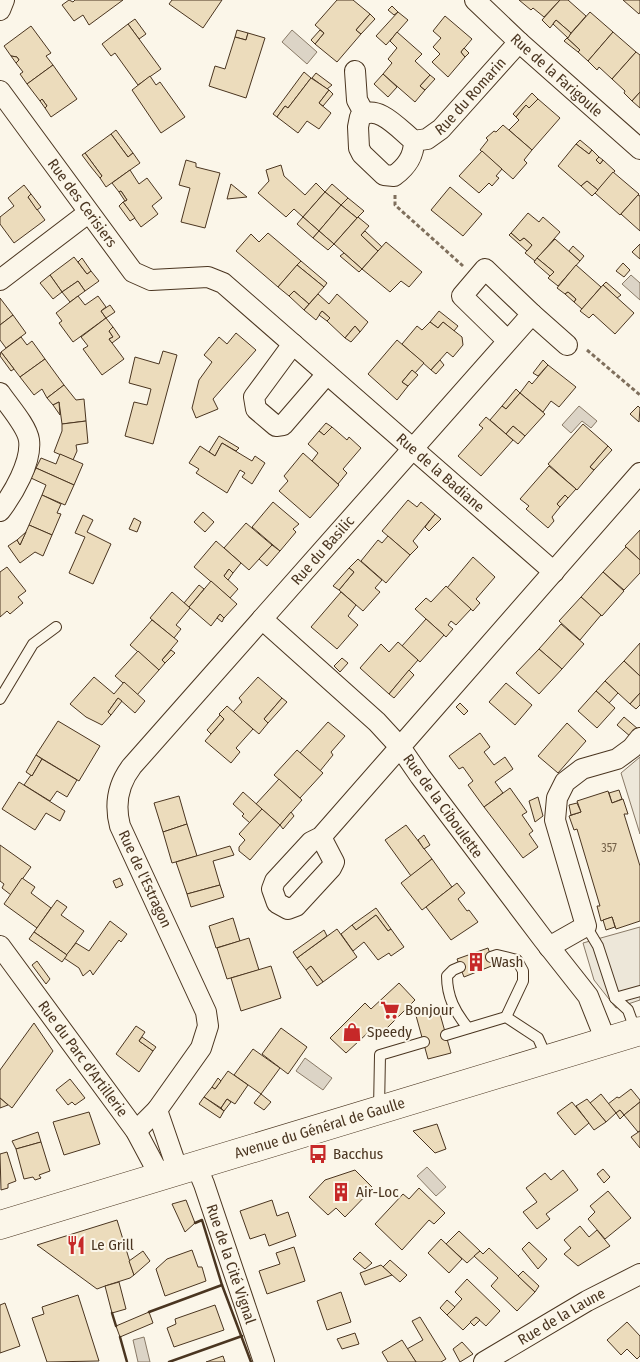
<svg xmlns="http://www.w3.org/2000/svg" width="640" height="1362" font-family="'Fira Sans Condensed',sans-serif">
<style>
.parking{fill:#ede7d9;stroke:#887966}
.water{fill:#dcd4c6;stroke:#887966}
.building{fill:#ecdcbc;stroke:#4a3520}
.lines{fill:none;stroke-linecap:round;stroke-linejoin:round}
.lane-casing{stroke:#4a3520;stroke-width:12}
.street-casing{stroke:#4a3520;stroke-width:22}
.primary-casing{stroke:#4a3520;stroke-width:29}
.path{stroke:#7f6f5c;stroke-width:3;stroke-dasharray:4 2.5;stroke-linecap:butt}
.lane{stroke:#fbf6e9;stroke-width:10}
.street{stroke:#fbf6e9;stroke-width:20}
.primary{stroke:#fbf6e9;stroke-width:28}
.wall{stroke:#4a3520;stroke-width:2.5}
.labels{text-anchor:middle;dominant-baseline:central;stroke-width:4;stroke-linejoin:round;paint-order:stroke}
.number-label{font-size:12px;fill:#725f47}
.street-label{font-size:15px;fill:#4a3520;stroke:#fbf6e9}
.poi-label{font-size:15px;fill:#4a3520;stroke:#fbf6e9;text-anchor:start}
</style>
<rect width="100%" height="100%" fill="#fbf6e9"/>
<g class="parking">
<polygon points="640,757 640,834 621,773"/>
<polygon points="640,927 640,1000 616,1008 594,980 583,943"/>
</g>
<g class="water">
<polygon points="292,30 317,52 307,64 282,42"/>
<polygon points="631,275 640,283 640,300 622,284"/>
<polygon points="579,406 597,421 591,428 582,421 571,433 562,425"/>
<polygon points="305,1058 332,1078 323,1090 296,1071"/>
<polygon points="427,1167 446,1187 436,1196 417,1176"/>
<polygon points="144,1337 150,1362 138,1362 133,1340"/>
</g>
<g class="building">
<polygon points="69,0 73,2 75,0 123,0 89,25 83,15 74,21 62,5"/>
<polygon points="172,0 222,0 203,28 169,4"/>
<polygon points="337,0 353,0 370,14 356,30 361,34 337,62 315,44 324,33 315,25"/>
<polygon points="519,0 560,0 544,17 533,8 531,10"/>
<polygon points="560,0 568,0 586,16 571,33 556,20 550,28 542,20"/>
<polygon points="623,0 640,0 640,12 639,14"/>
<polygon points="392,6 398,12 394,15 388,10"/>
<polygon points="398,12 408,20 386,45 376,36"/>
<polygon points="590,12 613,32 588,61 578,52 580,50 567,38"/>
<polygon points="370,14 375,19 361,34 356,30"/>
<polygon points="445,16 472,39 461,52 465,57 448,77 432,62 440,54 433,47 441,38 433,31"/>
<polygon points="135,19 146,34 139,39 128,24"/>
<polygon points="556,20 571,33 568,38 553,24"/>
<polygon points="128,24 161,69 138,85 115,53 111,56 102,44"/>
<polygon points="31,26 51,53 46,56 53,65 27,84 20,74 23,72 16,63 19,60 17,57 11,56 4,46"/>
<polygon points="237,30 248,33 246,40 235,37"/>
<polygon points="320,30 324,33 315,44 311,40"/>
<polygon points="397,32 422,54 415,61 430,75 420,86 425,90 415,102 383,74 392,63 388,59 397,48 390,41"/>
<polygon points="613,32 636,52 612,79 599,67 597,70 588,61"/>
<polygon points="248,33 265,38 246,98 209,86 215,66 225,69 235,37 246,40"/>
<polygon points="567,38 580,50 578,52 564,41"/>
<polygon points="464,48 469,53 465,57 461,52"/>
<polygon points="636,52 640,55 640,92 632,101 624,93 625,91 612,79"/>
<polygon points="11,56 17,57 19,60 16,63"/>
<polygon points="53,65 77,99 51,117 45,108 47,106 42,99 40,101 27,84"/>
<polygon points="304,72 311,78 288,108 285,106 277,117 273,114"/>
<polygon points="316,73 332,85 327,89 312,78"/>
<polygon points="383,74 397,87 388,97 374,84"/>
<polygon points="430,75 435,79 425,90 420,86"/>
<polygon points="150,76 156,85 160,82 185,117 161,133 132,90"/>
<polygon points="311,78 329,90 319,103 331,113 319,129 307,121 298,133 277,117 285,106 288,108"/>
<polygon points="329,90 333,94 323,106 319,103"/>
<polygon points="640,92 640,108 632,101"/>
<polygon points="532,93 538,99 529,108 526,105 516,117 513,114"/>
<polygon points="42,99 47,106 45,108 40,101"/>
<polygon points="538,99 560,118 532,150 509,130 519,120 516,117 526,105 529,108"/>
<polygon points="503,125 532,150 524,160 527,163 513,179 480,150 488,140 486,138 494,131 496,132"/>
<polygon points="116,130 133,153 128,157 111,134"/>
<polygon points="111,134 128,157 133,153 140,163 106,187 100,178 102,176 85,153"/>
<polygon points="580,140 592,150 589,154 576,144"/>
<polygon points="576,144 589,154 592,150 599,157 596,160 600,164 603,160 615,171 598,190 587,181 581,186 558,166"/>
<polygon points="482,151 502,169 496,176 499,178 492,186 489,183 479,193 459,176"/>
<polygon points="85,153 102,176 100,178 91,167 82,155"/>
<polygon points="599,157 603,160 600,164 596,160"/>
<polygon points="186,160 196,163 196,167 220,173 205,228 181,222 190,188 179,185"/>
<polygon points="281,165 284,176 305,195 316,183 325,192 303,217 294,209 286,217 258,193 269,181 266,170"/>
<polygon points="130,170 139,184 147,178 162,198 152,206 158,214 141,227 123,202 127,200 121,191 119,192 112,183"/>
<polygon points="613,172 639,194 620,215 595,193"/>
<polygon points="587,181 598,190 592,196 581,186"/>
<polygon points="231,184 247,197 227,199"/>
<polygon points="332,184 348,198 341,205 325,192"/>
<polygon points="24,185 31,194 28,197 45,220 14,243 0,224 0,217 14,206 8,198"/>
<polygon points="450,187 482,214 463,236 431,210"/>
<polygon points="121,191 127,200 125,201 119,192"/>
<polygon points="325,192 341,205 319,231 303,217"/>
<polygon points="31,194 41,207 37,210 28,197"/>
<polygon points="638,195 640,196 640,231 621,214"/>
<polygon points="348,198 364,211 357,218 341,205"/>
<polygon points="123,202 135,218 130,221 119,206"/>
<polygon points="341,205 357,218 334,244 319,231"/>
<polygon points="528,213 539,222 543,217 560,232 535,261 525,253 532,245 524,238 520,241 511,233"/>
<polygon points="303,217 319,231 313,238 297,224"/>
<polygon points="358,217 369,226 361,235 378,251 362,269 334,244"/>
<polygon points="319,231 334,244 328,250 313,238"/>
<polygon points="365,231 382,247 378,251 361,235"/>
<polygon points="268,233 301,261 278,287 236,251 251,234 259,242"/>
<polygon points="511,233 520,241 524,238 532,245 527,251 509,235"/>
<polygon points="555,239 580,261 558,286 548,278 554,272 537,258"/>
<polygon points="386,242 422,272 409,287 401,281 390,292 362,269"/>
<polygon points="640,244 640,259 632,252"/>
<polygon points="573,246 584,256 580,261 569,251"/>
<polygon points="344,253 362,269 359,272 340,256"/>
<polygon points="74,257 87,274 91,271 99,281 85,291 78,281 62,292 50,275"/>
<polygon points="82,258 91,271 87,274 78,262"/>
<polygon points="537,258 554,272 550,276 534,262"/>
<polygon points="301,261 327,283 324,287 297,265"/>
<polygon points="623,263 630,270 624,277 616,271"/>
<polygon points="297,265 324,287 309,304 294,291 289,296 278,287"/>
<polygon points="576,265 601,287 582,309 574,302 576,299 568,292 565,294 557,288"/>
<polygon points="50,275 62,292 53,299 40,283"/>
<polygon points="78,281 85,291 70,302 62,292"/>
<polygon points="606,282 621,295 617,298 603,285"/>
<polygon points="603,285 634,313 615,334 593,314 589,318 580,311"/>
<polygon points="294,291 309,304 304,310 289,296"/>
<polygon points="568,292 576,299 574,302 565,294"/>
<polygon points="318,294 329,304 337,294 368,322 360,332 355,326 345,338 327,321 330,318 322,311 316,320 304,310"/>
<polygon points="78,296 85,305 98,296 106,307 101,311 106,318 73,342 59,323 62,321 56,313"/>
<polygon points="0,298 13,315 0,325"/>
<polygon points="110,305 115,312 106,318 101,311"/>
<polygon points="322,311 330,318 327,321 319,315"/>
<polygon points="439,311 458,326 454,331 443,322 438,328 430,322"/>
<polygon points="13,315 26,333 6,348 0,340 0,325"/>
<polygon points="106,318 113,327 109,331 113,337 109,339 124,359 102,375 83,349 88,346 81,337"/>
<polygon points="430,322 438,328 443,322 462,337 463,345 453,357 447,352 431,370 402,344 417,326 422,330"/>
<polygon points="355,326 360,332 351,342 345,338"/>
<polygon points="113,327 120,337 112,343 109,339 113,337 109,331"/>
<polygon points="236,333 256,350 213,399 218,409 196,418 192,408 199,380 212,362 204,355 219,337 227,344"/>
<polygon points="21,337 27,345 32,341 45,359 20,377 1,352"/>
<polygon points="397,340 424,363 415,373 412,370 402,382 408,386 397,400 368,374"/>
<polygon points="163,351 177,355 153,444 125,436 134,402 147,405 151,389 129,383 135,357 159,364"/>
<polygon points="1,352 14,369 11,371 0,356"/>
<polygon points="45,359 64,385 47,398 42,389 34,395 20,377"/>
<polygon points="440,360 444,365 436,374 431,370"/>
<polygon points="543,360 548,365 538,376 533,373"/>
<polygon points="548,365 576,387 559,407 551,401 543,412 520,393 529,381 532,384"/>
<polygon points="412,370 418,375 408,386 402,382"/>
<polygon points="64,385 76,400 84,399 86,421 62,424 59,402 53,405 47,398"/>
<polygon points="516,389 520,393 506,409 502,406"/>
<polygon points="520,393 545,414 525,436 513,426 506,434 490,420 502,406 506,409"/>
<polygon points="59,402 60,415 53,405"/>
<polygon points="638,406 640,408 639,422 630,414"/>
<polygon points="486,417 513,440 481,476 458,456 483,428 479,425"/>
<polygon points="86,421 88,443 76,445 77,451 73,460 54,452 62,431 62,424"/>
<polygon points="326,423 332,427 324,435 319,431"/>
<polygon points="583,424 608,446 590,467 594,470 577,490 548,464"/>
<polygon points="513,426 525,436 518,444 506,434"/>
<polygon points="332,427 347,440 349,437 361,448 343,469 347,473 338,484 312,461 318,453 308,444 319,431 324,435"/>
<polygon points="219,436 239,448 236,451 222,443 215,456 209,452"/>
<polygon points="222,443 252,461 255,456 265,463 252,484 242,477 245,473 240,470 227,493 196,473 199,469 189,463 200,446 215,456"/>
<polygon points="608,446 612,450 594,470 590,467"/>
<polygon points="303,453 339,485 310,518 279,491 288,481 284,476"/>
<polygon points="60,454 83,464 74,485 36,468 41,458 56,464"/>
<polygon points="549,466 576,489 568,498 565,495 557,504 560,507 552,517 554,521 548,528 526,509 529,506 520,499"/>
<polygon points="36,468 74,485 65,505 42,495 46,485 31,478"/>
<polygon points="42,495 61,504 57,513 61,514 52,535 29,525"/>
<polygon points="565,495 568,498 560,507 557,504"/>
<polygon points="408,500 417,507 421,502 435,514 413,541 418,547 410,555 382,531"/>
<polygon points="273,502 299,524 293,529 296,532 280,551 252,527"/>
<polygon points="203,512 214,522 205,532 194,522"/>
<polygon points="435,514 441,519 429,531 425,527"/>
<polygon points="83,515 93,520 87,532 111,544 93,584 69,573 85,537 75,533"/>
<polygon points="134,518 141,522 137,532 129,529"/>
<polygon points="246,523 272,545 249,570 224,548"/>
<polygon points="29,525 52,535 43,556 35,552 20,563 8,546 17,540 20,545"/>
<polygon points="640,530 640,560 625,546"/>
<polygon points="26,532 20,545 17,540"/>
<polygon points="388,536 410,555 386,583 361,561 378,540 382,543"/>
<polygon points="216,541 241,563 233,573 229,569 224,576 238,589 230,598 194,567"/>
<polygon points="272,545 280,551 267,566 259,559"/>
<polygon points="626,547 640,560 640,573 624,590 603,572"/>
<polygon points="473,557 495,577 476,599 480,603 473,611 447,588"/>
<polygon points="358,559 382,580 375,588 380,592 363,611 339,590 354,572 349,568"/>
<polygon points="7,567 26,591 18,597 23,603 10,614 7,611 0,617 0,572"/>
<polygon points="349,568 354,572 339,590 333,586"/>
<polygon points="229,569 233,573 228,580 224,576"/>
<polygon points="603,572 624,591 602,616 581,597"/>
<polygon points="211,581 237,604 224,618 220,614 211,626 189,607"/>
<polygon points="199,585 204,589 189,607 184,603"/>
<polygon points="446,586 471,609 456,625 451,621 448,625 453,629 446,637 415,609 426,598 431,602"/>
<polygon points="172,592 190,608 176,625 181,629 174,638 150,618"/>
<polygon points="341,592 356,605 348,616 358,625 337,649 311,627"/>
<polygon points="581,597 601,615 580,640 559,621"/>
<polygon points="220,614 224,618 222,622 217,618"/>
<polygon points="426,619 444,635 420,662 402,646"/>
<polygon points="152,620 178,641 162,660 165,663 159,670 130,645"/>
<polygon points="561,624 584,644 562,669 539,649"/>
<polygon points="398,642 418,660 389,694 360,668 381,644 389,652"/>
<polygon points="640,643 640,676 624,661"/>
<polygon points="539,649 562,669 539,694 516,673"/>
<polygon points="171,650 175,653 165,663 162,660"/>
<polygon points="138,651 159,670 137,695 115,676"/>
<polygon points="342,658 348,663 340,672 334,666"/>
<polygon points="624,661 640,676 640,693 630,704 605,681"/>
<polygon points="409,670 414,675 394,698 389,694"/>
<polygon points="94,677 114,694 124,682 145,701 135,713 118,698 108,712 111,715 102,725 86,717 70,704"/>
<polygon points="258,677 282,698 264,719 268,723 259,734 233,712 242,702 239,698"/>
<polygon points="605,681 618,693 609,703 596,691"/>
<polygon points="506,683 532,705 515,725 489,702"/>
<polygon points="596,691 615,708 597,728 578,711"/>
<polygon points="640,693 640,705 636,709 630,704"/>
<polygon points="118,698 122,701 111,715 108,712"/>
<polygon points="282,698 287,702 268,723 264,719"/>
<polygon points="460,703 468,711 464,715 456,707"/>
<polygon points="227,706 253,729 236,748 240,752 231,763 205,741 224,719 219,714"/>
<polygon points="220,715 224,719 211,734 207,730"/>
<polygon points="624,717 638,729 631,737 617,725"/>
<polygon points="58,721 100,746 79,781 36,755"/>
<polygon points="328,722 345,736 331,752 333,755 320,771 300,753"/>
<polygon points="567,723 586,741 558,773 538,756"/>
<polygon points="480,733 490,747 484,752 494,765 505,757 513,769 495,782 503,793 484,807 468,785 473,781 463,767 459,769 449,756"/>
<polygon points="297,750 323,773 300,798 274,775"/>
<polygon points="36,755 42,759 32,776 26,772"/>
<polygon points="42,759 77,780 67,797 57,791 50,801 24,785 31,775 32,776"/>
<polygon points="279,779 302,800 280,825 256,804"/>
<polygon points="19,782 65,811 60,821 46,813 35,830 2,809"/>
<polygon points="510,788 527,812 522,815 533,831 529,834 538,847 523,858 484,807"/>
<polygon points="619,790 622,799 612,803 609,793"/>
<polygon points="608,791 612,803 623,799 628,814 624,814 640,866 640,921 616,929 612,917 601,921 597,906 600,906 577,829 574,830 569,816 581,812 577,801"/>
<polygon points="243,792 262,809 250,823 242,816 244,814 233,804"/>
<polygon points="179,796 187,824 163,832 154,803"/>
<polygon points="538,797 543,816 535,822 529,801"/>
<polygon points="577,803 581,812 571,815 569,805"/>
<polygon points="262,809 280,825 250,860 239,851 239,847 245,840 239,834"/>
<polygon points="291,812 294,816 283,829 280,825"/>
<polygon points="187,824 197,856 172,863 163,832"/>
<polygon points="406,825 432,859 411,876 385,840"/>
<polygon points="424,835 430,845 424,849 418,840"/>
<polygon points="0,845 31,867 11,895 2,888 4,884 0,881"/>
<polygon points="230,846 234,855 213,861 220,885 187,894 176,862"/>
<polygon points="432,859 452,887 422,910 401,883"/>
<polygon points="22,878 35,887 31,893 51,908 37,928 4,904"/>
<polygon points="120,878 123,885 116,888 113,881"/>
<polygon points="457,883 465,893 458,899 467,911 469,910 478,922 451,940 426,907"/>
<polygon points="220,885 224,897 191,907 187,894"/>
<polygon points="57,900 67,907 61,915 84,931 67,955 34,932"/>
<polygon points="376,908 391,929 388,931 376,915 356,930 352,925"/>
<polygon points="376,915 388,931 391,929 404,947 391,956 389,953 378,960 364,942 353,951 341,934 352,925 356,930"/>
<polygon points="612,917 615,927 606,930 603,920"/>
<polygon points="233,918 240,941 216,948 209,926"/>
<polygon points="110,921 127,934 121,942 119,940 93,975 90,970 83,976 79,968 64,958 76,943 89,951"/>
<polygon points="337,929 357,957 323,982 311,966 306,970 297,958"/>
<polygon points="324,930 327,936 297,958 293,952"/>
<polygon points="34,932 67,955 62,962 29,939"/>
<polygon points="249,938 259,970 227,979 217,948"/>
<polygon points="488,948 494,965 464,977 457,959"/>
<polygon points="37,961 50,979 46,984 32,965"/>
<polygon points="271,966 281,998 241,1011 231,978"/>
<polygon points="311,966 323,982 317,986 306,970"/>
<polygon points="399,983 415,1000 380,1035 373,1028 346,1053 330,1038 365,1003 371,1009"/>
<polygon points="438,1007 451,1053 428,1059 415,1012"/>
<polygon points="34,1023 53,1051 12,1108 0,1098 0,1070"/>
<polygon points="136,1026 145,1032 139,1041 153,1051 139,1072 116,1054"/>
<polygon points="281,1028 307,1047 288,1074 262,1054"/>
<polygon points="142,1037 156,1047 153,1051 139,1041"/>
<polygon points="253,1049 280,1068 261,1094 234,1075"/>
<polygon points="228,1071 248,1085 235,1104 227,1099 221,1108 204,1097 212,1087 215,1089"/>
<polygon points="218,1078 221,1081 215,1089 212,1087"/>
<polygon points="70,1079 85,1098 75,1105 72,1102 68,1105 56,1090"/>
<polygon points="631,1089 640,1100 640,1102 624,1115 620,1110 616,1113 608,1104 617,1097 619,1098"/>
<polygon points="261,1094 271,1102 264,1110 254,1103"/>
<polygon points="601,1094 616,1113 606,1122 590,1103"/>
<polygon points="204,1097 224,1111 220,1118 199,1104"/>
<polygon points="0,1098 8,1105 0,1108"/>
<polygon points="227,1099 231,1102 224,1111 221,1108"/>
<polygon points="587,1099 606,1122 594,1130 576,1106"/>
<polygon points="572,1102 589,1123 575,1135 557,1113"/>
<polygon points="640,1102 640,1131 638,1132 624,1115"/>
<polygon points="620,1110 624,1115 620,1119 616,1113"/>
<polygon points="89,1112 100,1144 64,1155 53,1122"/>
<polygon points="437,1124 446,1149 435,1153 413,1131"/>
<polygon points="640,1131 640,1148 631,1137"/>
<polygon points="38,1132 41,1142 16,1149 12,1141"/>
<polygon points="41,1142 50,1171 39,1175 41,1178 35,1180 33,1177 24,1179 16,1149"/>
<polygon points="7,1152 16,1181 8,1184 8,1188 1,1190 0,1154"/>
<polygon points="603,1169 610,1177 604,1183 597,1174"/>
<polygon points="355,1170 373,1188 345,1217 336,1208 328,1215 309,1197 325,1180"/>
<polygon points="563,1170 578,1190 546,1214 550,1219 537,1229 523,1212 537,1202 526,1188 545,1173 551,1180"/>
<polygon points="419,1188 445,1213 434,1224 429,1220 402,1250 375,1224 403,1194 409,1199"/>
<polygon points="608,1191 631,1218 605,1239 588,1219 595,1212 590,1206"/>
<polygon points="186,1200 195,1223 185,1232 172,1204"/>
<polygon points="272,1200 277,1216 288,1212 296,1236 269,1246 265,1234 250,1239 240,1211"/>
<polygon points="117,1220 134,1275 130,1278 105,1286 97,1289 37,1245"/>
<polygon points="580,1226 589,1237 597,1230 610,1246 578,1266 564,1254 571,1248 564,1240"/>
<polygon points="459,1231 480,1251 467,1263 446,1244"/>
<polygon points="441,1239 462,1259 449,1273 428,1253"/>
<polygon points="529,1242 547,1259 538,1269 522,1249"/>
<polygon points="294,1247 305,1281 267,1294 259,1271 280,1264 276,1253"/>
<polygon points="489,1248 535,1292 517,1311 491,1286 498,1278 474,1256 480,1251 483,1254"/>
<polygon points="192,1250 198,1267 202,1267 206,1281 165,1296 156,1269 167,1259"/>
<polygon points="143,1251 150,1261 134,1275 129,1261"/>
<polygon points="360,1252 372,1263 365,1269 353,1259"/>
<polygon points="390,1260 407,1275 400,1282 383,1267"/>
<polygon points="381,1265 392,1275 365,1285 360,1273"/>
<polygon points="523,1271 539,1286 535,1292 518,1276"/>
<polygon points="467,1279 500,1311 486,1326 476,1317 463,1330 447,1315 462,1299 455,1292"/>
<polygon points="119,1282 126,1309 112,1313 105,1286"/>
<polygon points="341,1292 351,1322 327,1330 317,1301"/>
<polygon points="78,1295 99,1361 47,1362 32,1318 44,1314 42,1307"/>
<polygon points="447,1300 455,1307 447,1315 440,1308"/>
<polygon points="5,1303 20,1346 0,1353 0,1305"/>
<polygon points="215,1305 224,1330 174,1347 167,1328 176,1324 175,1319"/>
<polygon points="149,1312 153,1323 120,1337 116,1326"/>
<polygon points="420,1317 446,1359 441,1362 416,1362 407,1349 423,1340 412,1321"/>
<polygon points="476,1317 480,1320 474,1326 470,1322"/>
<polygon points="627,1322 640,1336 640,1356 637,1359 627,1349 621,1355 607,1340"/>
<polygon points="355,1333 359,1344 342,1349 337,1339"/>
<polygon points="402,1340 416,1362 388,1362 382,1352"/>
<polygon points="462,1342 473,1354 460,1362 453,1349"/>
<polygon points="223,1356 225,1362 206,1362"/>
</g>
<g class="lines">
<g class="lane-casing">
<g id="lane">
<polyline points="0,699 33,644 56,627"/>
<polyline points="586,926 598,946 615,998 628,1010 636,1032"/>
<polyline points="491,957 497,955 517,960 523,971 523,981 506,1017"/>
<path d="M 460,967 L 453,970 L 447,976 C 447,997 455,1012 468,1028"/>
<polyline points="615,998 640,991"/>
<polyline points="446,1035 506,1017 538,1038 547,1058"/>
<polyline points="379,1109 380,1055 424,1042"/>
</g>
</g>
<g class="street-casing">
<g id="street">
<path id="s1" d="M 475,0 L 519,42 L 640,149"/>
<polyline points="0,10 4,0"/>
<polyline points="355,71 357,100 364,113"/>
<path id="s2" d="M 0,91 L 133,272 L 151,280 L 208,277 L 223,283 L 554,572"/>
<path id="s3" d="M 414,141 C 414,157 406,167 394,176 L 384,175 L 362,154 L 359,148 L 358,127 L 360,117 C 377,102 400,130 414,141 L 427,139 L 441,129 L 519,42"/>
<polyline points="0,280 88,213"/>
<polyline points="532,314 567,345"/>
<polyline points="293,344 254,397 256,409 276,426 283,425 327,374"/>
<path d="M 0,393 C 8,405 27,426 29,440 C 32,462 13,494 0,511"/>
<path id="s4" d="M 321,837 L 334,862 L 331,868 L 296,906 L 288,909 L 277,903 L 272,889 L 275,881 L 311,842 L 321,837 L 400,747 L 377,722 L 262,619 L 532,314 L 485,269 L 462,296 L 508,341"/>
<path id="s5" d="M 0,946 L 136,1131 L 160,1176"/>
<polyline points="549,947 586,926 555,820 557,798 565,782 582,769 617,759 632,748 640,738"/>
<polyline points="606,1041 588,996 543,939 420,776 400,747 640,473"/>
<polyline points="157,1110 178,1171"/>
<path d="M 136,1131 L 157,1110 L 201,1048 L 208,1026 L 206,1012 L 120,826 C 114,803 118,784 132,766 L 262,619"/>
<path id="s6" d="M 196,1165 L 204,1184 L 264,1362"/>
<path id="s7" d="M 484,1362 L 587,1301 L 640,1274"/>
</g>
</g>
<g class="primary-casing">
<g id="primary">
<path id="s8" d="M 0,1225 L 640,1031"/>
</g>
</g>
<g class="path">
<polyline points="395,195 395,205 463,266"/>
<polyline points="587,350 640,395"/>
</g>
<use href="#lane" class="lane"/>
<use href="#street" class="street"/>
<use href="#primary" class="primary"/>
<g class="wall">
<polyline points="195,1223 202,1220 222,1285 251,1362"/>
<polyline points="149,1312 222,1285"/>
<polyline points="112,1313 116,1326"/>
<polyline points="120,1337 127,1362"/>
<polyline points="169,1362 242,1336"/>
</g>
</g>
<defs>
<g id="building-bare" transform="scale(1.5)"><path d="M-4-6H4V6H1V3H-1V6H-4ZM-2.5-4.3h1.7v1.8h-1.7ZM.8-4.3h1.7v1.8H.8ZM-2.5-1h1.7V.8h-1.7ZM.8-1h1.7V.8H.8Z" fill="#c62828" stroke="#fbf6e9" stroke-width="2.5" paint-order="stroke"/></g>
<g id="supermarket-bare" transform="scale(1.5)"><path d="M-6-5.5h2.5l.6 2H6L4.5 2H-2.5L-4.4-4H-6ZM-1.5 3.2a1.3 1.3 0 1 0 .1 0ZM3 3.2a1.3 1.3 0 1 0 .1 0Z" fill="#c62828" stroke="#fbf6e9" stroke-width="2.5" paint-order="stroke"/></g>
<g id="shop-bare" transform="scale(1.5)"><path d="M-5-2.5h2.3a2.7 3.5 0 0 1 5.4 0H5L5.5 6h-11ZM-1.5-2.5h3a1.5 2.3 0 0 0-3 0Z" fill="#c62828" stroke="#fbf6e9" stroke-width="2.5" paint-order="stroke"/></g>
<g id="bus-bare" transform="scale(1.5)"><path d="M-5-6H5V4H4V6H2V4H-2V6H-4V4H-5ZM-3.5-4V0h7V-4ZM-3.5 1.2v1.5H-2V1.2ZM2 1.2v1.5H3.5V1.2Z" fill="#c62828" stroke="#fbf6e9" stroke-width="2.5" paint-order="stroke"/></g>
<g id="restaurant-bare" transform="scale(1.5)"><path d="M-5-6h1v4h1v-4h1v4h1v-4h1v5L-1.5 .5V6h-2V.5L-5-1ZM5-6V6H3V1.5H1.5Q1.5-4 5-6Z" fill="#c62828" stroke="#fbf6e9" stroke-width="2.5" paint-order="stroke"/></g>
</defs>
<g fill-rule="evenodd">
<use href="#building-bare" x="476" y="962"/>
<use href="#supermarket-bare" x="390" y="1010"/>
<use href="#shop-bare" x="352" y="1032"/>
<use href="#bus-bare" x="318" y="1154"/>
<use href="#building-bare" x="341" y="1192"/>
<use href="#restaurant-bare" x="76" y="1245"/>
</g>
<g class="labels">
<g class="number-label">
<text x="609" y="848">357</text>
</g>
<g class="street-label">
<text stroke="none"><textPath href="#s1" startOffset="111">Rue de la Farigoule</textPath></text>
<text stroke="none"><textPath href="#s3" startOffset="259">Rue du Romarin</textPath></text>
<text stroke="none"><textPath href="#s2" startOffset="139">Rue des Cerisiers</textPath></text>
<text stroke="none"><textPath href="#s2" startOffset="606">Rue de la Badiane</textPath></text>
<text stroke="none"><textPath href="#s4" startOffset="595">Rue du Basilic</textPath></text>
<text transform="translate(443 806) rotate(54)">Rue de la Ciboulette</text>
<text transform="translate(145 879) rotate(65)">Rue de l'Estragon</text>
<text stroke="none"><textPath href="#s5" startOffset="140">Rue du Parc d'Artillerie</textPath></text>
<text stroke="none"><textPath href="#s8" startOffset="334">Avenue du Général de Gaulle</textPath></text>
<text stroke="none"><textPath href="#s6" startOffset="105">Rue de la Cité Vignal</textPath></text>
<text stroke="none"><textPath href="#s7" startOffset="90">Rue de la Laune</textPath></text>
</g>
<g class="poi-label">
<text x="491" y="962">Wash</text>
<text x="405" y="1010">Bonjour</text>
<text x="367" y="1032">Speedy</text>
<text x="333" y="1154">Bacchus</text>
<text x="356" y="1192">Air-Loc</text>
<text x="91" y="1245">Le Grill</text>
</g>
</g>
</svg>
